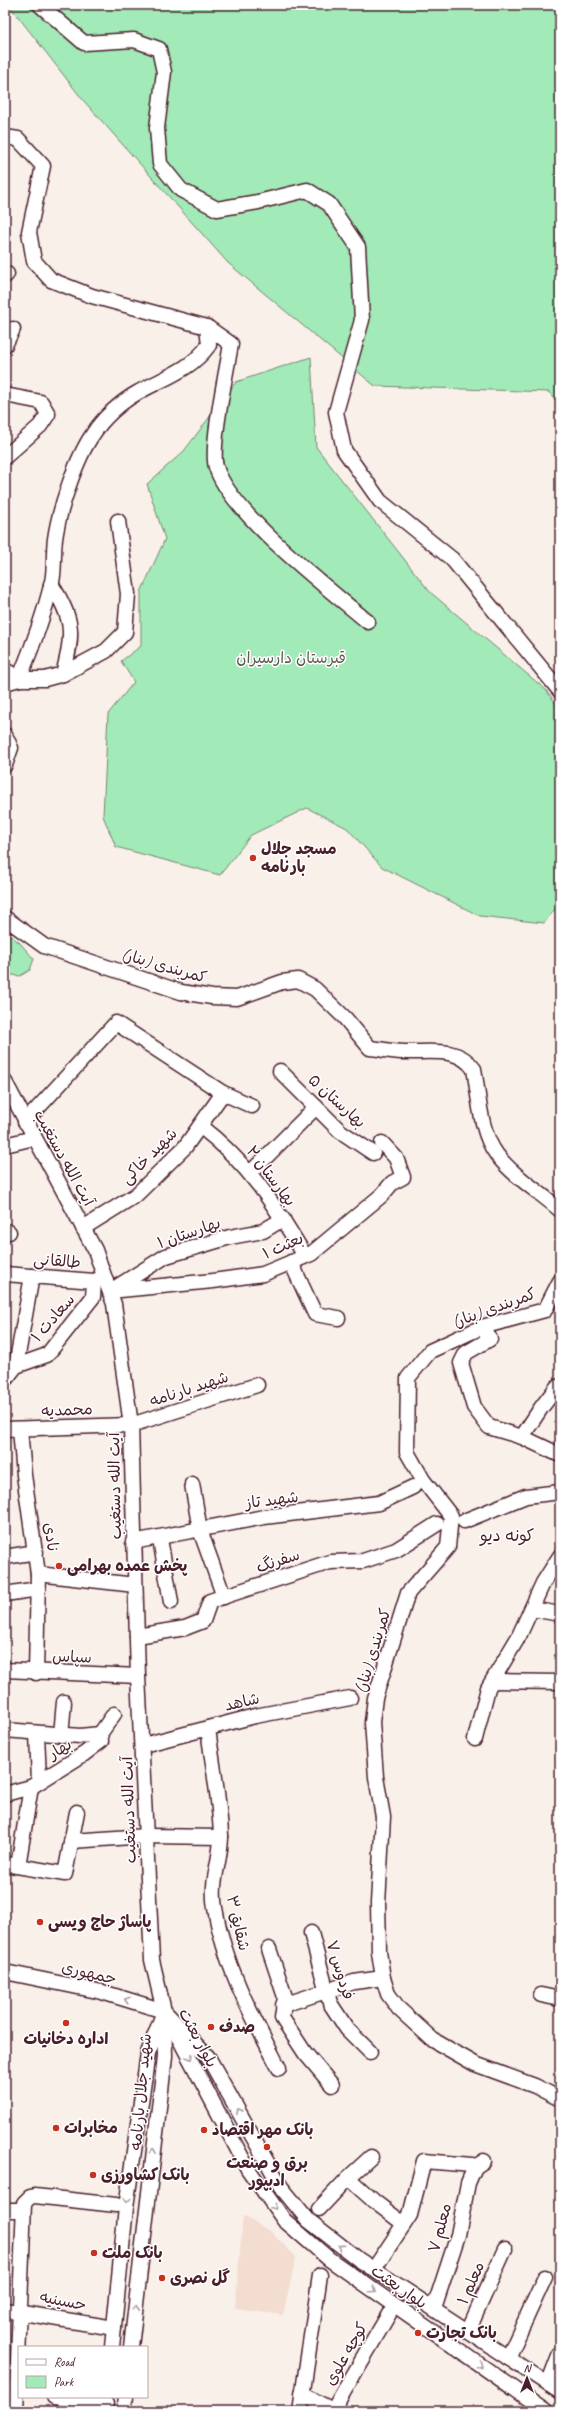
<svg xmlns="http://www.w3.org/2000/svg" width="565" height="2416" font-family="Caveat,'Playpen Sans Arabic',sans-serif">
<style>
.built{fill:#f2ddd0}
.green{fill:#a2eab7;stroke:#768471}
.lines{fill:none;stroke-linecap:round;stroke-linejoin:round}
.minor-casing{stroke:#4a1f2b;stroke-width:17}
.minor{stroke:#fff;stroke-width:14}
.oneway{stroke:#ae9aa0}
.poi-dot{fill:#c8321e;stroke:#fff;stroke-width:1.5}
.labels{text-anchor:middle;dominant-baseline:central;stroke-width:3;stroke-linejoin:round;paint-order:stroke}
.park-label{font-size:16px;fill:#645c55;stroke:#fff}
.poi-label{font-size:16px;font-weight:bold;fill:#4a1f2b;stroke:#fff;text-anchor:start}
.street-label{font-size:16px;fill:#4a1f2b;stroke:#fff}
.neighbourhood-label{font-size:17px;fill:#4a1f2b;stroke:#fff}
</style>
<rect width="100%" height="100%" fill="#f9f0ea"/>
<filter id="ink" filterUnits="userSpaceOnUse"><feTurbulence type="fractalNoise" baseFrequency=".025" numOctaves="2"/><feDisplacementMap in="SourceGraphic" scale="8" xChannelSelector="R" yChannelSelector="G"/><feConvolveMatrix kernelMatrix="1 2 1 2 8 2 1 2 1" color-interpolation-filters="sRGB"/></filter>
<g filter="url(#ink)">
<polygon class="built" points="243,2216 270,2231 296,2257 283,2315 235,2309"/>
<g class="green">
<polygon points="9,5 560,5 560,406 549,392 375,386 228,263 83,100"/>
<polygon points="311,357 316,447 430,592 546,690 560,709 560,903 544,923 480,916 382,867 347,828 307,808 251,835 220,875 116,847 103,816 108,714 134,682 121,661 141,646 141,592 165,539 147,484 184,451 236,382"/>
<polygon points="5,932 19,942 34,959 30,970 20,976 5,974"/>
</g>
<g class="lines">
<g class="minor-casing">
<g id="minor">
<polyline points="40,5 84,43 134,40 159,49 164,72 157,128 160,164 181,190 217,209 258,202 307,190 329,204 358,247 362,320 336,412 344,450 380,501 452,559 560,691"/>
<path d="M 5,137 L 18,139 L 43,166 L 29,232 L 34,261 L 51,280 L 92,296 L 207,327 L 231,344 C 227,370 210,446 216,467 C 230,513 329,589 368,622"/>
<polyline points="5,276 7,274"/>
<polyline points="5,345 13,329"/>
<polyline points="5,395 41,402 48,414 40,426 5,457"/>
<path d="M 5,670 L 19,679 L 45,679 L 63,674 C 74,634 74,619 51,584"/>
<polyline points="63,674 106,651 125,632 128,594 118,521"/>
<path d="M 5,683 L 19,679 C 32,648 44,615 52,582 C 55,568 53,553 55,539 C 59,510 76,458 93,434 C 103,418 121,402 137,393 C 163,378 190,371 209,345 L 207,327"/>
<polyline points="5,735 11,748 5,765"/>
<path d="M 5,918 L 44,946 L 181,992 L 212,997 L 237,998 L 282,982 L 298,980 L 315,989 L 345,1018 L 370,1048 C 381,1049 393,1052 405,1052 C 430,1053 458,1046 474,1069 C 479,1096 480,1133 497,1155 C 514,1177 540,1192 560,1210"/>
<polyline points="280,1071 340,1131 373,1153"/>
<polyline points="5,1082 95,1250 114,1304 131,1425 138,1676 152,1960 164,2011 165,2056 131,2347"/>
<polyline points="25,1122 116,1023 223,1093 252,1106"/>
<path d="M 200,1126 C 249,1164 274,1204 305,1256"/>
<polyline points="5,1145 34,1138"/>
<polyline points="250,1173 316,1107"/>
<polyline points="83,1228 136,1195 185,1147 223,1093"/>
<polyline points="5,1231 9,1232"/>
<polyline points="291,1262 315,1314 338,1318"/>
<polyline points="5,1274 94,1281 102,1278"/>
<polyline points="560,1281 545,1310 482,1327 430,1351 408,1378 407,1452 423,1480 451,1516 448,1547 408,1593 375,1698 372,1722 376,1777 383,1817 378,1903 379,1952 383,1978 388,1994 399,2009 433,2040 475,2064 535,2086 560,2099"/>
<polyline points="112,1290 166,1256 230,1237 263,1231 283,1219"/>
<polyline points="110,1291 213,1281 263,1274 311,1254 382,1195 392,1183 403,1177 396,1158 382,1143"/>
<polyline points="482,1327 490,1339 466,1353 461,1363 474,1407 489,1427 522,1437 560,1455"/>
<polyline points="16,1366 32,1276"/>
<polyline points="5,1380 16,1366 47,1355 93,1297 94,1281"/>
<polyline points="5,1429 131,1425 257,1385"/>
<polyline points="20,1429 24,1475 38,1574 36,1673"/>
<polyline points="522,1437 541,1408 557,1387"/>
<polyline points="192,1484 200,1530 224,1597"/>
<polyline points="464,1521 526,1496 560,1492"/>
<polyline points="160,1539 171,1602"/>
<polyline points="133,1542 264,1517 379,1503 413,1487"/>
<polyline points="5,1557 36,1552"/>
<polyline points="38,1574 135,1585"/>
<polyline points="5,1594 38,1589"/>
<polyline points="532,1609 560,1614"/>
<polyline points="137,1636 185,1628 203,1621 210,1601 330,1562 363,1561 396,1550 437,1524"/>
<polyline points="5,1670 138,1676"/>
<polyline points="493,1681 560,1682"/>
<path d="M 208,1728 C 212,1763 220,1801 221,1836 C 221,1862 210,1880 215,1908 C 224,1965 253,2018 279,2068"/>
<polyline points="5,1730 80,1736 100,1734"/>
<polyline points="37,1733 39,1782"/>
<polyline points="61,1735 64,1702"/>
<polyline points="475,1739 488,1688 519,1636 543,1583 560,1556"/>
<polyline points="143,1745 255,1716 350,1698"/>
<polyline points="5,1794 31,1787 84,1754 101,1741 100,1734 114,1714"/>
<polyline points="71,1841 147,1836 221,1837"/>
<polyline points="5,1864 65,1874 77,1812"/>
<polyline points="18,1866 31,1787"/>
<polyline points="311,1933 330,2003 347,2029 370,2052"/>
<polyline points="269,1949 285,1997 282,2018 305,2053 332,2085"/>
<polyline points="5,1972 102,1992 164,2011 208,2057 281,2187 308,2220 358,2259 560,2392"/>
<polyline points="541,1995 560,1999"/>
<polyline points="283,2005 354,1982 383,1978"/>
<polyline points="173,2027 248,2169 284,2220 329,2259 546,2411"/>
<polyline points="348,2178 375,2202 404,2224"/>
<polyline points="319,2209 348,2178 371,2157"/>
<polyline points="5,2210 23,2210"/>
<polyline points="374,2269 410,2215 424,2161 472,2165 475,2167"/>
<polyline points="434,2308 458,2235 468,2183 475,2167 484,2161"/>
<polyline points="5,2310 114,2328"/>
<polyline points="468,2331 505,2249"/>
<polyline points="112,2347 126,2207 148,2053 161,2019"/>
<polyline points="508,2358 545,2277"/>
<polyline points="548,2384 560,2353"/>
<polyline points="302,2394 334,2411"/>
<polyline points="54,2397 106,2404"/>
<polyline points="333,2410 389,2314"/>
<polyline points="16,2411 24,2203 30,2197 35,2196 116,2205"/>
<polyline points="124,2411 126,2397"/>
<polyline points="300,2411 320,2275"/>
</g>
</g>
<use href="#minor" class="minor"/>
</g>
<defs><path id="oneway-chevron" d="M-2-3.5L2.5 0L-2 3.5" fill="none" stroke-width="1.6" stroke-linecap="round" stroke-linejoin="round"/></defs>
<g class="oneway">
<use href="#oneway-chevron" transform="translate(127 2000) rotate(-163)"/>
<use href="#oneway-chevron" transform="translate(190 2057) rotate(61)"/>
<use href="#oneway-chevron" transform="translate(239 2111) rotate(-119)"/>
<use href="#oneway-chevron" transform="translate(153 2151) rotate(-83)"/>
<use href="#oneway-chevron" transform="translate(127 2200) rotate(98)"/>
<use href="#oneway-chevron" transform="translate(274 2207) rotate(52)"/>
<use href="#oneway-chevron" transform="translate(341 2247) rotate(-144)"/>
<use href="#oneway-chevron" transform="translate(373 2290) rotate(35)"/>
<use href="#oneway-chevron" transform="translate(136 2308) rotate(-85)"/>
<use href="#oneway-chevron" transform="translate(480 2365) rotate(35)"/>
</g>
</g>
<g class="poi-dot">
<circle cx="253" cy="858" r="4"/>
<circle cx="59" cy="1566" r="4"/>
<circle cx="40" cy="1922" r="4"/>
<circle cx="66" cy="2023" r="4"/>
<circle cx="211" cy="2027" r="4"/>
<circle cx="56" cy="2128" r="4"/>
<circle cx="204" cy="2130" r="4"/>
<circle cx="267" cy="2147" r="4"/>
<circle cx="93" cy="2175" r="4"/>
<circle cx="94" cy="2253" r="4"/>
<circle cx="162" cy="2278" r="4"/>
<circle cx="418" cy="2333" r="4"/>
</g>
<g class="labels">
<g class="park-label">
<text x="291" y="658">قبرستان دارسیران</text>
</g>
<g class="poi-label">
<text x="261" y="849">مسجد جلال<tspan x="261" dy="18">بارنامه</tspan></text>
<text x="67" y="1566">پخش عمده بهرامی</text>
<text x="48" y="1922">پاساژ حاج ویسی</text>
<text x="219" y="2027">صدف</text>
<text x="66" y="2039" text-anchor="middle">اداره دخانیات</text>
<text x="64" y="2128">مخابرات</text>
<text x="212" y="2130">بانک مهر اقتصاد</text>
<text x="267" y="2163" text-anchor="middle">برق و صنعت<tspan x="267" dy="18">ادبپور</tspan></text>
<text x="101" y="2175">بانک کشاورزی</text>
<text x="102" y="2253">بانک ملت</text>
<text x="170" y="2278">گل نصری</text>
<text x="426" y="2333">بانک تجارت</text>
</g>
<g class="street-label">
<text transform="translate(164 966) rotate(16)">کمربندی (بنار)</text>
<text transform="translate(337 1101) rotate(42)">بهارستان ۵</text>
<text transform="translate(149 1156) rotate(-45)">شهید خاکی</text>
<text transform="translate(64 1158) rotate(61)">آیت الله دستغیب</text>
<text transform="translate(271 1176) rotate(53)">بهارستان ۲</text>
<text transform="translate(189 1233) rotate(-19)">بهارستان ۱</text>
<text transform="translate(283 1246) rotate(-24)">بعثت ۱</text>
<text transform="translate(57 1261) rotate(4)">طالقانی</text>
<text transform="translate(494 1308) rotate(-20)">کمربندی (بنار)</text>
<text transform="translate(53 1318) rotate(-49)">سعادت ۱</text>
<text transform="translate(189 1389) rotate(-18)">شهید بارنامه</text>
<text transform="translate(67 1410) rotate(-2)">محمدیه</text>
<text transform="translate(115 1486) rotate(-91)">آیت الله دستغیب</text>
<text transform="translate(272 1500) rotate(-7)">شهید تاز</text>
<text transform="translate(51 1537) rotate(83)">نادی</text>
<text transform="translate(278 1561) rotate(-18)">سفرنگ</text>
<text transform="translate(373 1651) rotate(-73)">کمربندی (بنار)</text>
<text transform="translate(72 1657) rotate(2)">سپاس</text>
<text transform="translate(242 1702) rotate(-13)">شاهد</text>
<text transform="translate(60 1749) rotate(-31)">بهار</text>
<text transform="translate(129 1810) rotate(-92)">آیت الله دستغیب</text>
<text transform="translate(238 1923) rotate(77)">شقایق ۳</text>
<text transform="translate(340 1970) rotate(73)">فردوس ۷</text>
<text transform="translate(89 1973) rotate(13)">جمهوری</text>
<text transform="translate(198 2038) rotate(62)">بلوار بعثت</text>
<text transform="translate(141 2092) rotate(-85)">شهید جلال بارنامه</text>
<text transform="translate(440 2228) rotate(-75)">معلم ۷</text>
<text transform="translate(471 2283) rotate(-66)">معلم ۱</text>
<text transform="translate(399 2287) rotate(35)">بلوار بعثت</text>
<text transform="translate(63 2301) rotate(11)">حسینیه</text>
<text transform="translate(346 2354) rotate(-60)">کوچه علوی</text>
</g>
<g class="neighbourhood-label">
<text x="507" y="1535">کونه دیو</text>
</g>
</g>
<rect width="565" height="2416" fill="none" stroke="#fff" stroke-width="20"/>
<rect x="10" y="10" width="545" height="2396" fill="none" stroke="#4a1f2b" stroke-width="1.5" filter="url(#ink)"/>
<rect x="18" y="2346" width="130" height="52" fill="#ffffff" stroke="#b7a5aa"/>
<rect x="26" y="2359" width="20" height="6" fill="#ffffff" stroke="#b7a5aa"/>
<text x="54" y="2366" font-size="12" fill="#4a1f2b">Road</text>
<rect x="26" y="2376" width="20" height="12" fill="#a2eab7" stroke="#b7a5aa"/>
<text x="54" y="2386" font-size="12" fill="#4a1f2b">Park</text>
<g transform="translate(527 2378)" stroke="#ffffff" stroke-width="3" paint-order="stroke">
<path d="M0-3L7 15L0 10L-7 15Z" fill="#4a1f2b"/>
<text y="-6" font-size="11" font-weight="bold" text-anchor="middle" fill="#4a1f2b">N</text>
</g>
</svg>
